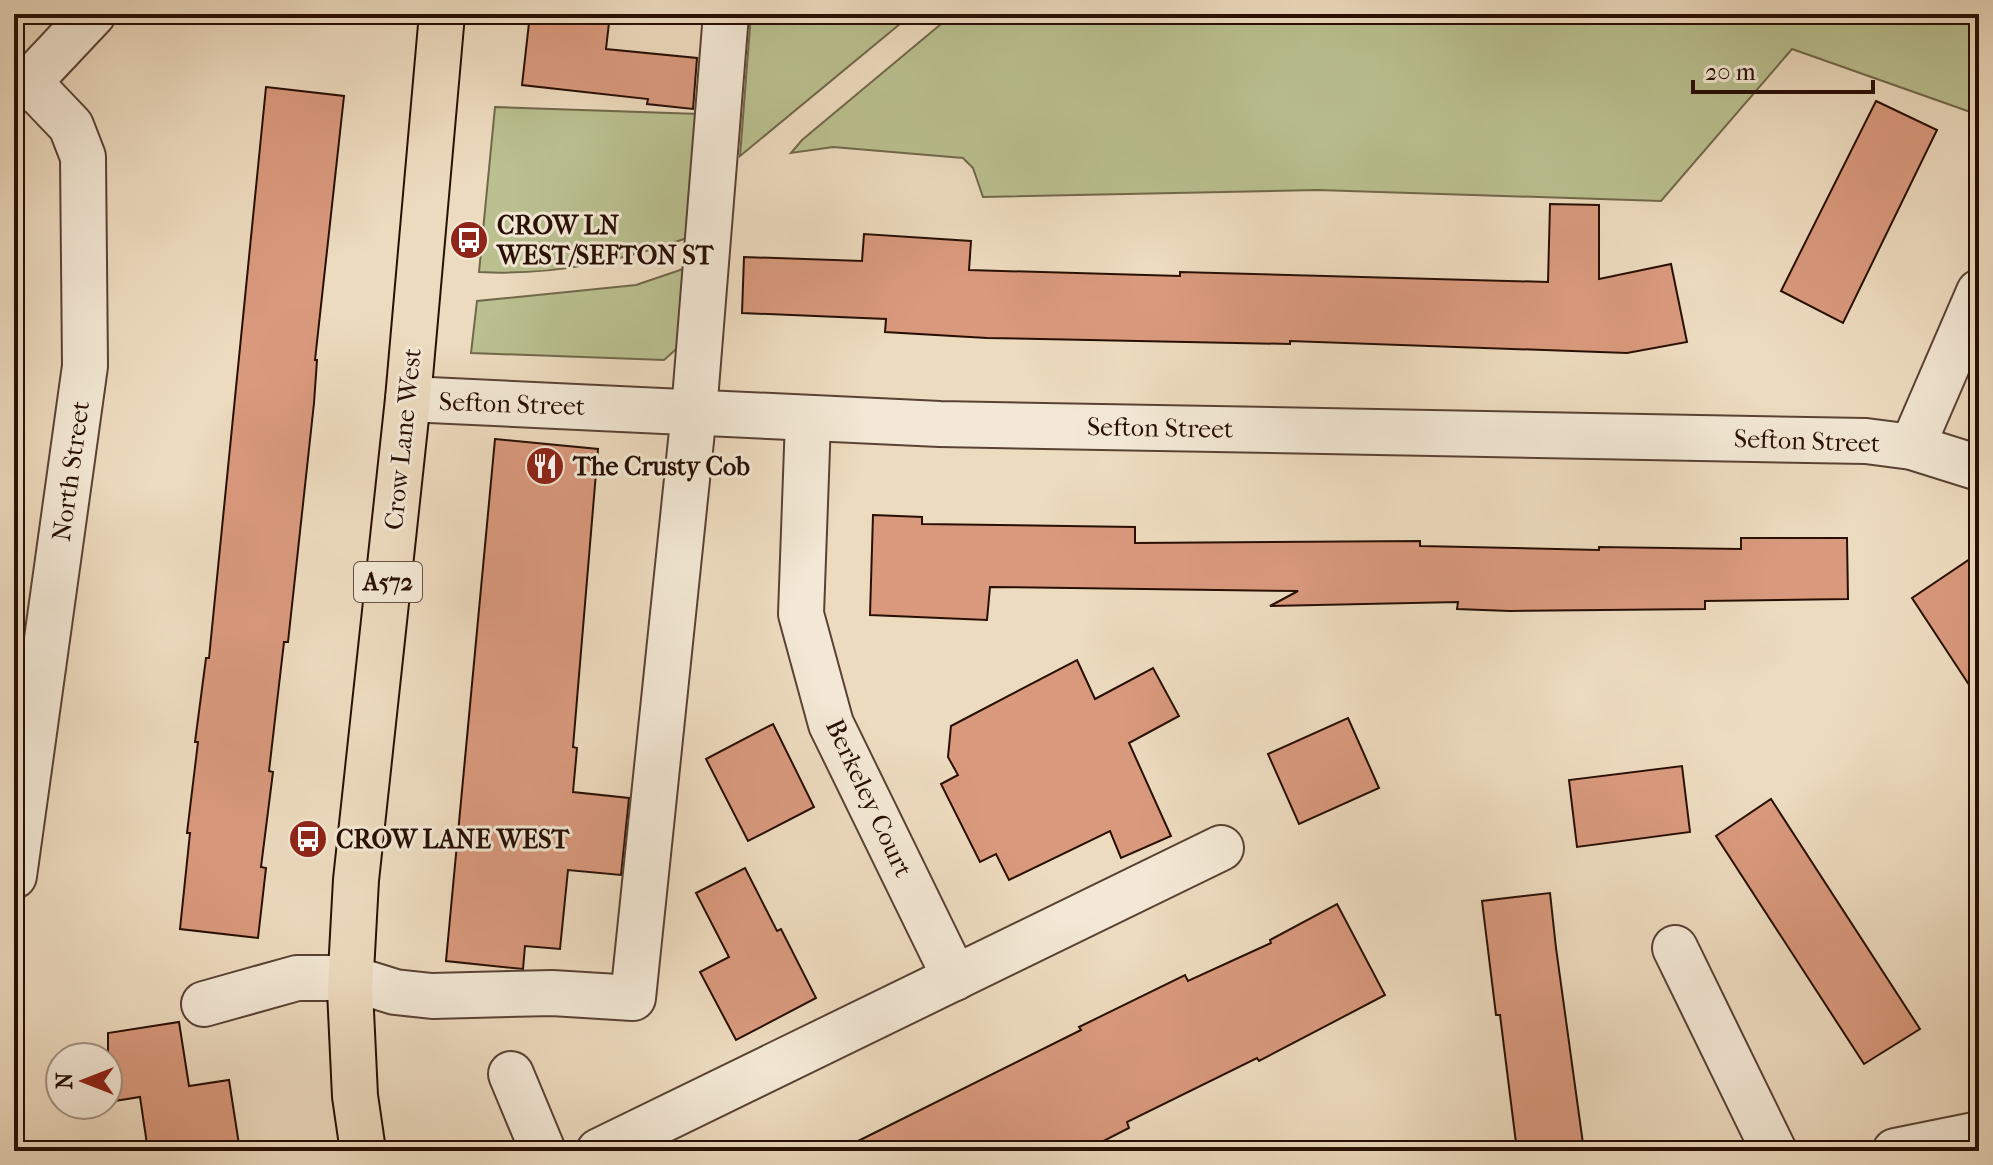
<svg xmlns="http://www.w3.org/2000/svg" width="1993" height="1165" font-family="'IM FELL French Canon',serif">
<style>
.green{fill:#bac090;stroke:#71684a;stroke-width:2}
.building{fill:#d9997d;stroke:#280f04;stroke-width:2}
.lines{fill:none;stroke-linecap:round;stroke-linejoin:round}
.minor-casing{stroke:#594233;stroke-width:48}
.major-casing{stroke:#280f04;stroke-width:48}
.minor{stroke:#f3e8d5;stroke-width:44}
.major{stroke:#eddbbf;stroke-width:44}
.labels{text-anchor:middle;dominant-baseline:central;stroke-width:6;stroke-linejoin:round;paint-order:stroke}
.shield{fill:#f3e8d5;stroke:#655043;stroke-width:2}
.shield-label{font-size:24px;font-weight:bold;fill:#280f04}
.poi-label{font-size:26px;font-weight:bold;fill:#280f04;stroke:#f3e8d5;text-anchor:start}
.street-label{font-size:26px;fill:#280f04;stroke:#f3e8d5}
</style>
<rect width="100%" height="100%" fill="#eddbbf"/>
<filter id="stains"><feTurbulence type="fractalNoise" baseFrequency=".0025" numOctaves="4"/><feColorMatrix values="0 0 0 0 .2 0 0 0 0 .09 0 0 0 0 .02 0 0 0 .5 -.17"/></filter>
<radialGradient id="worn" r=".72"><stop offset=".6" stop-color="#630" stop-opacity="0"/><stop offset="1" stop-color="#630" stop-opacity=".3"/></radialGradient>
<g class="green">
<polygon points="751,14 912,14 740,156"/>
<polygon points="953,14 1979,14 1979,115 1792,49 1661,201 1318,190 983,197 973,168 963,158 833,147 791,153 802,140"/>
<path d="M 495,107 L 699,114 L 693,236 C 621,261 555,276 479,272 Z"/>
<polygon points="689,267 683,343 664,360 471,353 477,301 636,285"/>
</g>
<g class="building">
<polygon points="530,14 610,14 606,49 697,58 693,109 647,104 648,99 522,85"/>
<polygon points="266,87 344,96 315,360 317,360 314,403 288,642 284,642 269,771 273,772 261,867 266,868 258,938 180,929 190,833 187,833 198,742 195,742 206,658 209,658"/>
<polygon points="1876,101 1937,130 1843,323 1781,291"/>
<polygon points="1550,204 1599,205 1599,279 1671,264 1687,342 1627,353 1290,341 1290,344 987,338 885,332 886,319 742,313 744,257 862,261 864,234 971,241 969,270 1180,276 1180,272 1548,282"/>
<polygon points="495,439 598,449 573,747 577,748 573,792 629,798 621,875 568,870 560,949 525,946 523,969 446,961"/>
<polygon points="873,515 922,517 922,524 1135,527 1135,543 1420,541 1420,546 1599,550 1599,547 1741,549 1741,538 1847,538 1848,599 1705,601 1705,609 1510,611 1457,609 1458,602 1270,606 1298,591 990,587 987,620 870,615"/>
<polygon points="1979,553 1979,700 1912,598"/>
<polygon points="1077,660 1095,699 1153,668 1179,716 1129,743 1171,836 1121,858 1110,831 1009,880 996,854 980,862 941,784 958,775 948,757 951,726"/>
<polygon points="1348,718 1379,788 1299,824 1268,754"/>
<polygon points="773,724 814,807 748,841 706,759"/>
<polygon points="1682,766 1690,832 1577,847 1569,780"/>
<polygon points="1771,799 1920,1029 1864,1064 1716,836"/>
<polygon points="745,868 777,931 781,929 816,998 736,1040 700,972 729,957 696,893"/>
<polygon points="1550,893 1556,948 1584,1151 1517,1151 1500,1015 1496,1015 1482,901"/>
<polygon points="1337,904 1385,995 1259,1061 1257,1058 1127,1122 1129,1128 1084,1151 838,1151 1081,1030 1079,1027 1185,975 1188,981 1271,943 1270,940"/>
<polygon points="179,1022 189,1086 229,1080 240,1151 148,1151 140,1097 108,1102 108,1033"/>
</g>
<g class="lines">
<g class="minor-casing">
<g id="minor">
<polyline points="14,92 29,82 93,14"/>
<polyline points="408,399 940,424 1866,441 1912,447 1979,468"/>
<polyline points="808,420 801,614 831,724 955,978"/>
<polyline points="1912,447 1979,292"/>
<polyline points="14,876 85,366 83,157 71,126 29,82"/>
<polyline points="1675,948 1774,1151"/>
<polyline points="204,1004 297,978 350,978 395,992 432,996 552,993 633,998 694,412 726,14"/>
<polyline points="511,1074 543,1151"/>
<polyline points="599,1151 1221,848"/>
<polyline points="1895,1151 1979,1134"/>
</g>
</g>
<g class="major-casing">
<polyline id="major" points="363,1151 355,1096 350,990 356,880 408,399 442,14"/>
</g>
<use href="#minor" class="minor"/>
<use href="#major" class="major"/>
</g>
<defs>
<g id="bus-disc" transform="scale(2)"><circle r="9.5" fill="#8f2418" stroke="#f3e8d5"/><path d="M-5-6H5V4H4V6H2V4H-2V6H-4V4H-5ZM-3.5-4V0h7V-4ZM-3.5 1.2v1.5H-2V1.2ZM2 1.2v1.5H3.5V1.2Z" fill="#fff"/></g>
<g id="restaurant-disc" transform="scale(2)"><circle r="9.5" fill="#8f2418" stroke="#f3e8d5"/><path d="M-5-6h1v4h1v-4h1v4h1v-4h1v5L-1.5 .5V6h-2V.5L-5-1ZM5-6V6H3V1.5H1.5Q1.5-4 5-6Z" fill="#fff"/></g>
</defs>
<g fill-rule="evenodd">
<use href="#bus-disc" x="469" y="240"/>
<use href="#restaurant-disc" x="545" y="466"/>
<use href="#bus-disc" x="308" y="839"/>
</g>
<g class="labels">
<rect class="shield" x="354" y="562" width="68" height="40" rx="6"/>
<g class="shield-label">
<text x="388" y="582">A572</text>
</g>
<g class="poi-label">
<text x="497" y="225">CROW LN<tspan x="497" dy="30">WEST/SEFTON ST</tspan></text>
<text x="573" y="466">The Crusty Cob</text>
<text x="336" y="839">CROW LANE WEST</text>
</g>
<g class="street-label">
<text transform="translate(512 404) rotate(2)">Sefton Street</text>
<text transform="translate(1160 428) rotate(1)">Sefton Street</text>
<text transform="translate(403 439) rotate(-84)">Crow Lane West</text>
<text transform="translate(1807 441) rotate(2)">Sefton Street</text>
<text transform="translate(71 471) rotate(-82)">North Street</text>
<text transform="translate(869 798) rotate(65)">Berkeley Court</text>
</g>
</g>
<rect width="1993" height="1165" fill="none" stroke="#eddbbf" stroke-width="48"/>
<rect x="16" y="16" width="1961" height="1133" fill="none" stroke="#280f04" stroke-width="4"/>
<rect x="24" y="24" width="1945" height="1117" fill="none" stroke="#280f04" stroke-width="2"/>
<g transform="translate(84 1081) rotate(270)"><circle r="38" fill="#f3e8d5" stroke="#a29181" stroke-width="2"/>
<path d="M0-6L14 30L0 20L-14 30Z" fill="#8f2418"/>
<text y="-12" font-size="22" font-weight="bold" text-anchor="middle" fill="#280f04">N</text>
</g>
<path d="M1693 80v12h180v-12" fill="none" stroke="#280f04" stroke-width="4"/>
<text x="1705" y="80" font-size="24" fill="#280f04" stroke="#f3e8d5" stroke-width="6" paint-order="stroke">20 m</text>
<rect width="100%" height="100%" filter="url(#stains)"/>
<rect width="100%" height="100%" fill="url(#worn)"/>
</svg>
